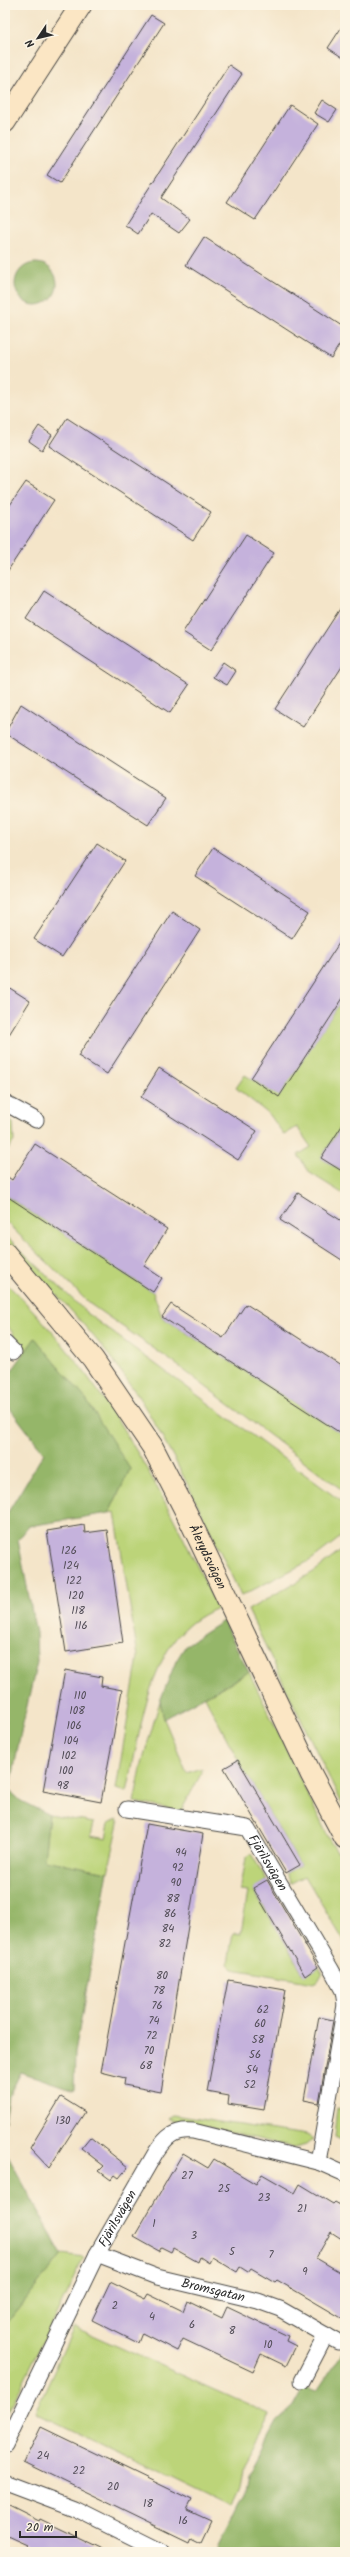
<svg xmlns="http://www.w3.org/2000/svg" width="350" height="2557" font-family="Kalam,sans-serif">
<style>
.green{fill:#bcd479;stroke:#748052}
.forest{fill:#95b669;stroke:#60704a}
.building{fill:#c5b2dc}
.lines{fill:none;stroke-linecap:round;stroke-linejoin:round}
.street-casing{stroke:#494743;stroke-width:17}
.secondary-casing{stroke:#494743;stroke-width:23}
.street{stroke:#fff;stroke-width:15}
.secondary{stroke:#fbe6c4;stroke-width:21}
.labels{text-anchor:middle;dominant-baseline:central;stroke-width:3;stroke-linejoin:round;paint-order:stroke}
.number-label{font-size:11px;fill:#524d57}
.street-label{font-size:13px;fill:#2b2b2b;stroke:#fcf5e5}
</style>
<rect width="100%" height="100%" fill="#fcf5e5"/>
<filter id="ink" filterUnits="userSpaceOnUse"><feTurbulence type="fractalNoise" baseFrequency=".025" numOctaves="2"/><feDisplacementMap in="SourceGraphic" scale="8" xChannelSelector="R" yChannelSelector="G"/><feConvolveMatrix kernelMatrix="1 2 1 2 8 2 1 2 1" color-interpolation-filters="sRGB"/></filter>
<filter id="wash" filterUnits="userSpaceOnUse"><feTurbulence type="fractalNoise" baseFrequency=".012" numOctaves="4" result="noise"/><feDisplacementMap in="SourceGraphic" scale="16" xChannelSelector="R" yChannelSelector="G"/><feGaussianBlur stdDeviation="0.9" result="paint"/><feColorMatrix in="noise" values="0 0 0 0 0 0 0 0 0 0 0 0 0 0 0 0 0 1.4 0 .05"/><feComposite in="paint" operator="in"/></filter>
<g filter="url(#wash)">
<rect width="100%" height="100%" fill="#f4e5c9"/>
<g class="green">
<polygon points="345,995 345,1121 321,1158 345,1173 345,1195 310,1173 298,1155 311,1147 297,1127 284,1135 270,1115 236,1088 245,1075 279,1096"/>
<polygon points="5,1117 13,1123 14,1141 5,1154"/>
<polygon points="5,1195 153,1292 162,1317 345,1436 345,1492 173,1362 90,1304 5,1221"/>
<path d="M 5,1235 L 89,1315 L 345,1504 L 345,1534 L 311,1560 L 241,1596 C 212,1534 183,1471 148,1412 C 110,1349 58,1294 5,1243 Z"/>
<path d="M 5,1282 C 104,1377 160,1486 217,1608 C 208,1612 199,1617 191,1623 C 147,1657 139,1741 127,1792 L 116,1789 L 138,1657 L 115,1512 L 109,1513 L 130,1469 L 35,1339 L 23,1355 L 12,1332 L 5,1323 Z"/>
<polygon points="345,1548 345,1810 248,1610 315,1571"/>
<polygon points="249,1672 330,1841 345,1865 345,1943 305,1876 291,1883 286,1873 300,1865 238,1760 205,1697"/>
<polygon points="160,1701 164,1719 187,1773 202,1768 201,1774 181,1811 134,1802 143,1759"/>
<polygon points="49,1815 94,1823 91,1836 106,1839 109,1823 117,1819 119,1823 108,1872 43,1860"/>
<polygon points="251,1854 267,1880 253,1889 304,1975 318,1967 322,1974 318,1981 314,1983 233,1969 228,1964 233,1932 241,1933 248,1892 240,1891 246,1858"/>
<polygon points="337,2108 345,2110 345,2141 334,2136"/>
<polygon points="173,2115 307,2135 313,2139 306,2145 295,2148 188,2122 176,2122 168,2118"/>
<polygon points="62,2254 84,2257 5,2419 5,2322 11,2318"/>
<polygon points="74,2327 269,2414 267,2423 243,2466 240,2486 232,2508 35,2412"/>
</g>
<g class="forest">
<circle cx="36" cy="284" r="21"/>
<polygon points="35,1338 85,1398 130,1469 109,1513 29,1526 18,1540 36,1633 37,1662 19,1741 10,1791 21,1801 49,1815 44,1860 108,1872 75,2052 74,2090 21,2072 9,2096 5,2122 5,1517 44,1453 5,1402 5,1380"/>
<polygon points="223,1621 249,1672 164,1719 160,1701 176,1661 186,1645"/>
<polygon points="5,2151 62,2254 11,2318 5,2322"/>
<polygon points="345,2349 345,2552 217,2552 245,2495 249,2473 268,2436 275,2423 293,2406 304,2386 317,2391"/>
</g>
<g id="blocks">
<g class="building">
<polygon points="151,15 164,23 60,183 47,175"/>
<polygon points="345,22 345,59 328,48"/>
<polygon points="229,65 242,74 161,198 190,219 179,233 151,214 138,234 125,225"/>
<polygon points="322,100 337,110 329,122 314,113"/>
<polygon points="290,105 318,124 255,220 227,202"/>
<polygon points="204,237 345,328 345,336 331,358 186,265"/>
<polygon points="67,418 211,512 193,540 49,446"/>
<polygon points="39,426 52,435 42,450 29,441"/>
<polygon points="26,482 54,500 5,575 5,502 10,505"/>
<polygon points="246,535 274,553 211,650 183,632"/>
<polygon points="44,591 189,685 170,713 26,619"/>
<polygon points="345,601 345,662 303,727 275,709"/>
<polygon points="223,662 236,671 227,685 213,677"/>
<polygon points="21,704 166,798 148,825 5,733"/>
<polygon points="97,843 125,861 62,957 34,939"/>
<polygon points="213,848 310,911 292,939 195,876"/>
<polygon points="172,911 200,930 107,1074 78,1056"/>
<polygon points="345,934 345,995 279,1097 251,1078"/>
<polygon points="5,985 30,1001 5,1041"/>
<polygon points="159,1068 257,1131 238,1160 141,1097"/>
<polygon points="345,1121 345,1173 321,1158"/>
<polygon points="35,1144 167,1229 144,1266 162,1278 153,1292 5,1195 5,1175 12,1180"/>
<polygon points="298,1193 345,1223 345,1262 280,1220"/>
<polygon points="171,1304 223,1338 246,1304 345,1368 345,1436 162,1317"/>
<polygon points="84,1525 85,1533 107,1530 123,1643 66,1652 47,1531"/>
<polygon points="65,1670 102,1677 101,1686 122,1690 101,1802 43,1791"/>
<polygon points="238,1760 300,1865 286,1873 224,1768"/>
<polygon points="147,1824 203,1834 161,2092 124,2085 125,2078 101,2072"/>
<polygon points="267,1880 318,1967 305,1976 253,1888"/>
<polygon points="228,1980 285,1990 264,2110 228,2104 229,2096 207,2092"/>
<polygon points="319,2017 333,2020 319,2103 304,2100"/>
<polygon points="61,2097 85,2112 49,2168 30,2148"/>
<polygon points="90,2137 128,2167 119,2178 115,2175 111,2180 99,2171 104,2166 81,2148"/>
<polygon points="183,2153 208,2168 214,2159 256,2184 262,2174 295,2193 300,2184 333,2204 335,2202 345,2208 345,2241 331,2232 316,2258 345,2275 345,2320 277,2280 275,2282 251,2268 248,2272 240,2267 237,2272 212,2257 209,2263 200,2257 198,2262 173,2248 171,2252 161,2247 159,2251 134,2237"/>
<polygon points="110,2282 145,2299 148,2294 183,2311 187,2301 222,2318 227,2307 288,2336 286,2341 296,2346 286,2366 261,2354 253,2372 183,2339 177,2351 142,2333 138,2343 92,2320"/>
<polygon points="41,2427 192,2500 187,2510 211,2521 201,2542 191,2537 189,2542 24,2462"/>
<polygon points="5,2504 39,2521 40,2519 109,2552 24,2552 27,2545 5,2535"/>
</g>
</g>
</g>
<g filter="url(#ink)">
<use href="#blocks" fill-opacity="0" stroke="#494743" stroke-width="1"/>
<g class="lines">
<g class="street-casing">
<g id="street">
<polyline points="5,1103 36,1120"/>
<polyline points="5,1343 14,1352"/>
<path id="s1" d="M 127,1809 L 247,1828 L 331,1969 L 343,1991 L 345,2004"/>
<polyline points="318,2162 345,2005"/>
<path id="s2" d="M 97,2254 L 157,2277 L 258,2301 L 280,2309 L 338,2342"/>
<polyline points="302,2381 326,2335"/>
<path id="s3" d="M 5,2445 L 97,2254 L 156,2152 C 166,2137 174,2129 193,2131 L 318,2162 L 345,2174"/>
<polyline points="5,2482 74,2508 162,2552"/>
</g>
</g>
<g class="secondary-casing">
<g id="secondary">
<polyline points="5,122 81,5"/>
<path id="s4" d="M 5,1253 L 93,1359 L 152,1446 L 186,1512 L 311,1774 L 345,1838"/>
</g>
</g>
<use href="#street" class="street"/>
<use href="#secondary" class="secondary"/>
</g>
</g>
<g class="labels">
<g class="number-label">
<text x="69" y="1551">126</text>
<text x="71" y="1566">124</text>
<text x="74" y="1581">122</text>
<text x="76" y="1596">120</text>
<text x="78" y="1611">118</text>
<text x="81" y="1626">116</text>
<text x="80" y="1696">110</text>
<text x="77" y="1711">108</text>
<text x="74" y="1726">106</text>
<text x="71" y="1741">104</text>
<text x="69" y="1756">102</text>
<text x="66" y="1771">100</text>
<text x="63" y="1786">98</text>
<text x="181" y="1853">94</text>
<text x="178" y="1868">92</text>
<text x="176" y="1883">90</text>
<text x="173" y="1899">88</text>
<text x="170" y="1914">86</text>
<text x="168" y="1929">84</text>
<text x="165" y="1944">82</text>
<text x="162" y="1976">80</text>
<text x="159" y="1991">78</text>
<text x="157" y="2006">76</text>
<text x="263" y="2010">62</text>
<text x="154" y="2021">74</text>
<text x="260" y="2024">60</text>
<text x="152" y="2036">72</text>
<text x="258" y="2040">58</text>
<text x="149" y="2051">70</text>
<text x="255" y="2055">56</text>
<text x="146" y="2066">68</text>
<text x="252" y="2070">54</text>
<text x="250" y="2085">52</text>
<text x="63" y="2121">130</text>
<text x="187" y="2176">27</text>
<text x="224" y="2189">25</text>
<text x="264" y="2198">23</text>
<text x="302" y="2209">21</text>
<text x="154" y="2224">1</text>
<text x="194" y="2236">3</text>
<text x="232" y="2252">5</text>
<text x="271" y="2255">7</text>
<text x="305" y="2272">9</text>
<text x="115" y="2306">2</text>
<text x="152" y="2317">4</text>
<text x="192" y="2325">6</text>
<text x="232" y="2331">8</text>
<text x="268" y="2345">10</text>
<text x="43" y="2456">24</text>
<text x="79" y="2471">22</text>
<text x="113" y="2487">20</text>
<text x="148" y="2504">18</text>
<text x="183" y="2521">16</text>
</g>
<g class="street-label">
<text stroke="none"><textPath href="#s4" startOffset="367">Ålerydsvägen</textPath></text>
<text stroke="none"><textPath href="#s1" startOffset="162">Fjärilsvägen</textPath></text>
<text stroke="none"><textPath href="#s3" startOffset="253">Fjärilsvägen</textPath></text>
<text stroke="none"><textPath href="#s2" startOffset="122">Bromsgatan</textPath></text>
</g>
</g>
<rect width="350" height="2557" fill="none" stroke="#fcf5e5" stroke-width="20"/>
<g transform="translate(38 38) rotate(235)" stroke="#fcf5e5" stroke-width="3" paint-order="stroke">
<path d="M0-3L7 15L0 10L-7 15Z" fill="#2b2b2b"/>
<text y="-6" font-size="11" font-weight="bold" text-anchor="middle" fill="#2b2b2b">N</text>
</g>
<path d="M20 2531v6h56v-6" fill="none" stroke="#2b2b2b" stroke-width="2"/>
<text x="26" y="2531" font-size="12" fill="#2b2b2b" stroke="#fcf5e5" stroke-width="3" paint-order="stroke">20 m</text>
</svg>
